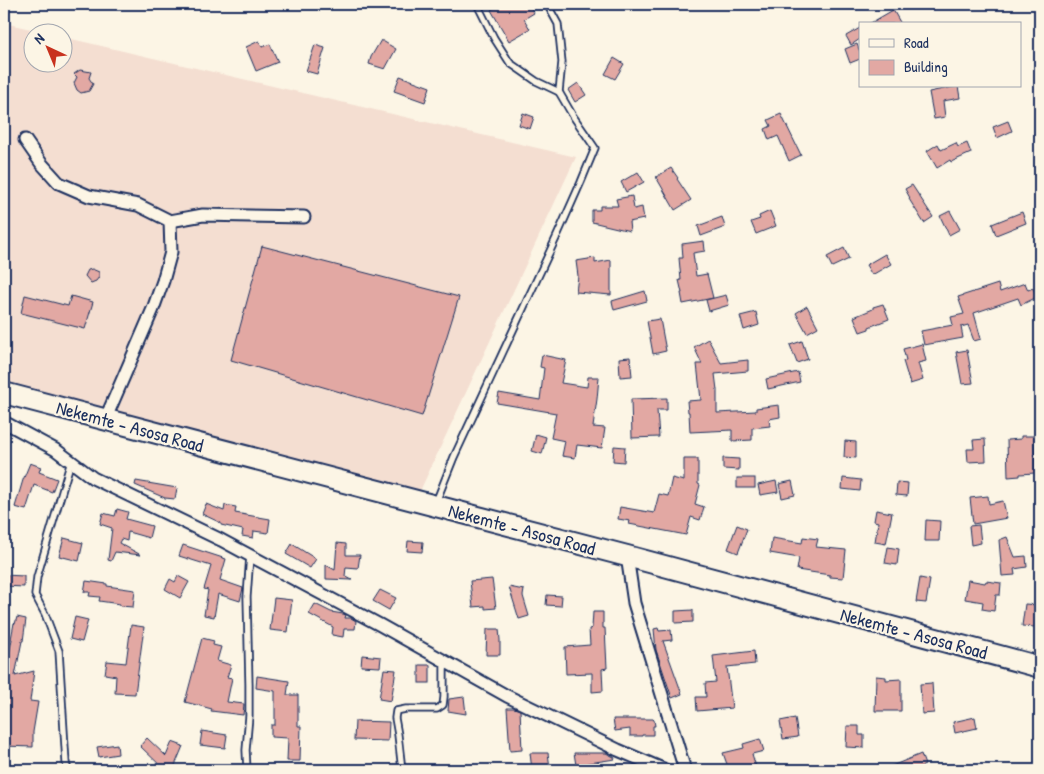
<svg xmlns="http://www.w3.org/2000/svg" width="1044" height="774" font-family="'Patrick Hand',sans-serif">
<style>
.built{fill:#f4ded1}
.building{fill:#e2a8a3;stroke:#1b2f5e}
.lines{fill:none;stroke-linecap:round;stroke-linejoin:round}
.lane-casing{stroke:#1b2f5e;stroke-width:9}
.street-casing{stroke:#1b2f5e;stroke-width:15}
.highway-casing{stroke:#1b2f5e;stroke-width:24}
.lane{stroke:#fcf5e5;stroke-width:5.5}
.street{stroke:#fcf5e5;stroke-width:11}
.highway{stroke:#fcf5e5;stroke-width:20}
.labels{text-anchor:middle;dominant-baseline:central;stroke-width:4.5;stroke-linejoin:round;paint-order:stroke}
.street-label{font-size:19px;fill:#1b2f5e;stroke:#fcf5e5}
</style>
<rect width="100%" height="100%" fill="#fcf5e5"/>
<filter id="ink" filterUnits="userSpaceOnUse"><feTurbulence type="fractalNoise" baseFrequency=".02" numOctaves="2"/><feDisplacementMap in="SourceGraphic" scale="10" xChannelSelector="R" yChannelSelector="G"/><feConvolveMatrix kernelMatrix="1 2 1 2 8 2 1 2 1" color-interpolation-filters="sRGB"/></filter>
<g filter="url(#ink)">
<polygon class="built" points="4,23 44,32 32,32 32,62 62,62 63,37 576,157 412,508 4,397"/>
<g class="building">
<polygon points="501,4 528,4 534,13 524,19 530,29 509,41 491,10"/>
<polygon points="893,10 901,24 869,24"/>
<polygon points="860,28 860,39 851,45 846,36"/>
<polygon points="381,40 396,49 385,69 369,64 371,57"/>
<polygon points="259,41 262,47 270,44 278,62 256,71 246,47"/>
<polygon points="857,44 860,52 860,59 850,63 845,49"/>
<polygon points="315,45 325,48 317,74 306,71"/>
<polygon points="614,58 624,64 615,79 605,74"/>
<polygon points="80,70 91,72 89,78 93,84 89,91 81,93 77,90 74,83 77,77 74,74"/>
<polygon points="400,76 430,87 425,102 394,91"/>
<polygon points="578,83 586,95 575,102 568,90"/>
<polygon points="958,86 960,98 943,101 945,117 934,119 929,92"/>
<polygon points="523,113 534,117 530,129 519,125"/>
<polygon points="781,114 801,155 789,161 778,136 769,140 765,129 771,126 768,120"/>
<polygon points="1008,121 1012,131 997,138 993,127"/>
<polygon points="956,143 958,147 967,143 971,153 951,162 950,160 937,168 927,151 938,144 941,150"/>
<polygon points="671,168 678,178 677,179 691,200 675,210 656,177"/>
<polygon points="638,172 644,182 626,192 621,182"/>
<polygon points="912,185 933,217 924,223 909,199 910,198 905,189"/>
<polygon points="632,196 634,209 642,207 644,219 629,222 630,231 592,222 592,210 600,210 600,206 618,206 616,199"/>
<polygon points="770,211 776,226 756,234 751,222 760,219 759,216"/>
<polygon points="950,211 960,229 949,235 940,216"/>
<polygon points="1022,212 1026,223 996,235 992,224"/>
<polygon points="722,217 725,227 701,236 698,226"/>
<polygon points="704,241 705,251 693,253 696,276 707,274 713,298 683,304 681,293 682,293 679,280 681,280 679,258 683,258 682,244"/>
<polygon points="262,246 459,297 422,416 231,360"/>
<polygon points="844,248 849,259 832,267 827,257"/>
<polygon points="885,254 891,264 872,275 866,265"/>
<polygon points="595,258 595,263 611,260 611,295 576,292 578,276 576,261"/>
<polygon points="92,269 99,272 99,277 96,281 91,283 85,276 88,270"/>
<polygon points="1025,283 1028,290 1033,288 1037,297 1021,305 1018,298 974,313 981,339 974,341 968,325 961,327 963,338 924,345 921,331 953,325 951,317 964,314 958,297 998,284 1000,292"/>
<polygon points="645,291 647,301 614,310 612,301"/>
<polygon points="25,295 68,306 71,296 93,302 85,329 21,313"/>
<polygon points="726,295 729,305 709,311 706,300"/>
<polygon points="883,304 889,319 869,327 869,329 860,332 854,317 873,309 873,307"/>
<polygon points="807,306 818,327 807,333 796,313"/>
<polygon points="756,312 759,325 744,330 740,316"/>
<polygon points="660,319 666,351 653,354 647,321"/>
<polygon points="708,339 721,363 748,360 748,371 715,374 717,390 717,413 756,411 756,408 779,405 780,417 769,419 770,426 752,428 752,440 732,441 732,430 690,432 689,412 688,412 687,401 701,400 697,364 702,364 694,347"/>
<polygon points="802,341 808,359 797,363 790,345"/>
<polygon points="922,344 926,361 918,363 923,380 910,384 903,361 906,360 903,349"/>
<polygon points="967,350 973,383 962,384 956,352"/>
<polygon points="542,355 566,360 561,383 587,387 588,377 599,377 597,399 593,427 605,428 602,448 577,445 575,458 562,456 565,441 551,438 556,413 497,403 499,393 540,400 544,368 540,367"/>
<polygon points="630,357 632,376 620,377 619,358"/>
<polygon points="798,372 800,382 768,389 766,379"/>
<polygon points="667,398 667,410 657,410 659,437 632,438 631,399"/>
<polygon points="536,434 546,437 542,454 532,451"/>
<polygon points="1021,436 1034,436 1035,473 1020,474 1020,476 1008,477 1007,440 1021,439"/>
<polygon points="985,439 986,461 968,462 967,449 974,449 973,440"/>
<polygon points="845,441 856,442 856,458 844,457"/>
<polygon points="614,446 625,447 624,462 613,461"/>
<polygon points="723,458 739,459 739,470 723,469"/>
<polygon points="684,459 698,459 698,484 700,485 695,504 704,507 700,520 691,517 686,535 629,524 630,521 618,519 620,507 654,513 659,494 668,496 672,478 684,481"/>
<polygon points="30,463 41,467 39,472 57,479 52,492 34,485 26,510 15,507 23,480"/>
<rect x="737" y="478" width="18" height="10"/>
<polygon points="843,478 861,480 860,491 842,489"/>
<polygon points="136,481 177,488 175,499 165,498 135,485"/>
<polygon points="776,481 778,492 760,495 758,485"/>
<polygon points="792,481 795,495 782,498 779,484"/>
<polygon points="897,482 908,483 907,496 896,495"/>
<polygon points="988,496 989,504 1003,501 1007,518 973,524 970,498"/>
<polygon points="206,504 224,511 225,505 236,507 235,513 270,519 268,533 254,531 253,538 242,536 243,530 221,525 221,523 202,514"/>
<polygon points="117,509 128,512 126,519 152,526 149,538 128,532 127,541 121,539 119,543 141,555 115,552 111,561 108,560 112,528 100,524 103,513 115,516"/>
<polygon points="876,510 892,513 886,544 875,542 878,522 874,521"/>
<polygon points="926,520 940,521 939,541 925,541"/>
<polygon points="737,525 747,529 738,553 728,549"/>
<polygon points="979,525 981,543 971,545 969,526"/>
<polygon points="803,537 818,539 816,547 846,550 843,578 830,577 830,575 797,570 799,558 770,553 772,538 802,543"/>
<polygon points="1007,537 1015,557 1026,556 1027,567 1014,569 1015,575 1002,576 999,540"/>
<polygon points="64,538 83,543 79,561 59,556"/>
<polygon points="408,541 423,542 422,552 407,551"/>
<polygon points="337,543 346,544 346,555 360,555 358,568 346,567 345,576 352,580 326,579 326,565 335,570"/>
<polygon points="292,544 316,559 310,568 286,554"/>
<polygon points="183,545 226,559 220,580 243,588 240,601 218,594 214,617 204,615 208,590 204,589 211,566 179,556"/>
<polygon points="888,547 899,549 897,565 885,563"/>
<polygon points="4,575 24,576 24,587 4,586"/>
<polygon points="178,576 189,582 180,598 165,589 170,579 175,582"/>
<polygon points="920,578 930,580 926,603 916,602"/>
<polygon points="492,579 496,608 485,609 485,606 473,607 470,581"/>
<polygon points="968,580 985,583 986,581 1001,583 1000,595 996,595 994,611 982,609 983,602 965,599"/>
<polygon points="86,581 107,584 107,586 135,590 133,607 120,606 120,604 99,601 100,597 89,596 90,592 84,592"/>
<polygon points="509,587 524,590 523,596 529,616 519,619"/>
<polygon points="380,590 396,598 389,610 373,601"/>
<polygon points="547,595 562,596 561,606 546,605"/>
<polygon points="274,598 292,600 288,632 270,630"/>
<polygon points="315,604 331,612 343,614 346,615 345,618 351,618 356,621 355,629 344,629 343,637 332,635 333,627 309,614"/>
<polygon points="1025,604 1037,605 1035,627 1022,626"/>
<polygon points="693,610 693,622 675,623 675,611"/>
<polygon points="593,612 603,612 603,628 605,628 607,668 602,669 603,691 592,692 592,673 566,674 565,647 590,645 589,629 592,628"/>
<polygon points="17,617 26,619 23,641 22,641 15,676 34,671 30,701 38,702 33,732 33,747 4,746 4,680 12,639 11,639 14,623 15,624"/>
<polygon points="75,617 88,620 82,642 70,639"/>
<polygon points="131,625 144,627 135,694 115,693 116,676 105,674 107,661 126,663"/>
<polygon points="658,628 659,631 671,630 672,640 663,641 682,694 672,698 656,650 654,629"/>
<polygon points="487,629 499,629 500,640 500,655 486,655"/>
<polygon points="202,638 214,641 213,645 221,647 217,661 231,665 227,677 232,678 227,702 244,704 243,715 211,711 212,709 185,702"/>
<polygon points="754,651 755,664 727,667 732,708 697,711 696,697 706,697 705,683 716,682 713,656"/>
<polygon points="362,655 381,657 380,667 361,666"/>
<rect x="419" y="665" width="11" height="18"/>
<polygon points="384,669 396,670 391,701 379,699"/>
<polygon points="257,676 289,681 287,695 298,695 298,726 301,726 300,761 287,761 288,738 271,737 271,725 275,725 275,691 256,688"/>
<polygon points="876,676 886,677 886,680 901,679 901,711 875,711"/>
<polygon points="932,683 934,713 922,714 920,684"/>
<polygon points="464,697 466,714 448,711 449,699"/>
<polygon points="507,708 514,708 520,710 522,750 510,751"/>
<polygon points="975,717 977,728 955,733 953,722"/>
<polygon points="795,718 798,737 783,739 780,721"/>
<polygon points="613,719 653,719 654,720 655,726 653,726 653,735 642,735 642,736 630,736 630,729 615,731"/>
<polygon points="355,721 389,722 388,741 354,740"/>
<polygon points="847,726 859,726 859,735 864,735 864,748 846,747"/>
<polygon points="202,731 227,735 225,748 200,745"/>
<polygon points="147,738 166,756 172,742 183,746 173,770 165,770 140,746"/>
<polygon points="760,739 764,751 752,754 757,770 729,770 723,753 744,748 743,744"/>
<polygon points="117,744 118,754 99,757 97,747"/>
<polygon points="530,753 548,753 550,768 532,770"/>
<polygon points="574,753 606,753 614,757 615,759 576,765"/>
<polygon points="921,754 925,765 913,770 882,770"/>
</g>
<g class="lines">
<g class="lane-casing">
<g id="lane">
<polyline points="477,4 494,38 510,63 536,81 559,92"/>
<polyline points="436,502 454,457 557,236 581,182 595,148 573,116 559,92 562,62 558,24 547,4"/>
<polyline points="68,770 66,763 59,651 45,614 35,595 37,577 71,461"/>
<polyline points="247,770 246,750 249,716 249,685 247,597 250,555"/>
<polyline points="402,770 398,735 395,718 396,711 406,709 437,709 443,705 444,697 444,661"/>
</g>
</g>
<g class="street-casing">
<g id="street">
<polyline points="25,140 41,163 59,183 89,196 138,205 170,221 203,215 304,217"/>
<polyline points="105,420 153,309 163,281 171,252 170,221"/>
<polyline points="4,422 56,450 93,478 221,540 380,625 507,696 618,750 665,770"/>
<polyline points="627,556 634,603 685,770"/>
</g>
</g>
<g class="highway-casing">
<polyline id="highway" points="4,393 627,556 1040,667"/>
</g>
<use href="#lane" class="lane"/>
<use href="#street" class="street"/>
<use href="#highway" class="highway"/>
</g>
</g>
<g class="labels">
<g class="street-label">
<text transform="translate(130 426) rotate(15)">Nekemte - Asosa Road</text>
<text transform="translate(522 529) rotate(15)">Nekemte - Asosa Road</text>
<text transform="translate(914 633) rotate(15)">Nekemte - Asosa Road</text>
</g>
</g>
<rect width="1044" height="774" fill="none" stroke="#fcf5e5" stroke-width="20"/>
<rect x="10" y="10" width="1024" height="754" fill="none" stroke="#1b2f5e" stroke-width="2" filter="url(#ink)"/>
<rect x="859" y="22" width="162" height="65" fill="#fcf5e5" stroke="#a2a6af"/>
<rect x="869" y="39" width="25" height="8" fill="#fcf5e5" stroke="#a2a6af"/>
<text x="904" y="48" font-size="15" fill="#1b2f5e">Road</text>
<rect x="869" y="60" width="25" height="15" fill="#e2a8a3" stroke="#a2a6af"/>
<text x="904" y="72" font-size="15" fill="#1b2f5e">Building</text>
<g transform="translate(48 48) rotate(316)"><circle r="24" fill="#fcf5e5" stroke="#a2a6af"/>
<path d="M0-4L9 19L0 12L-9 19Z" fill="#c8321e"/>
<text y="-8" font-size="14" font-weight="bold" text-anchor="middle" fill="#1b2f5e">N</text>
</g>
</svg>
